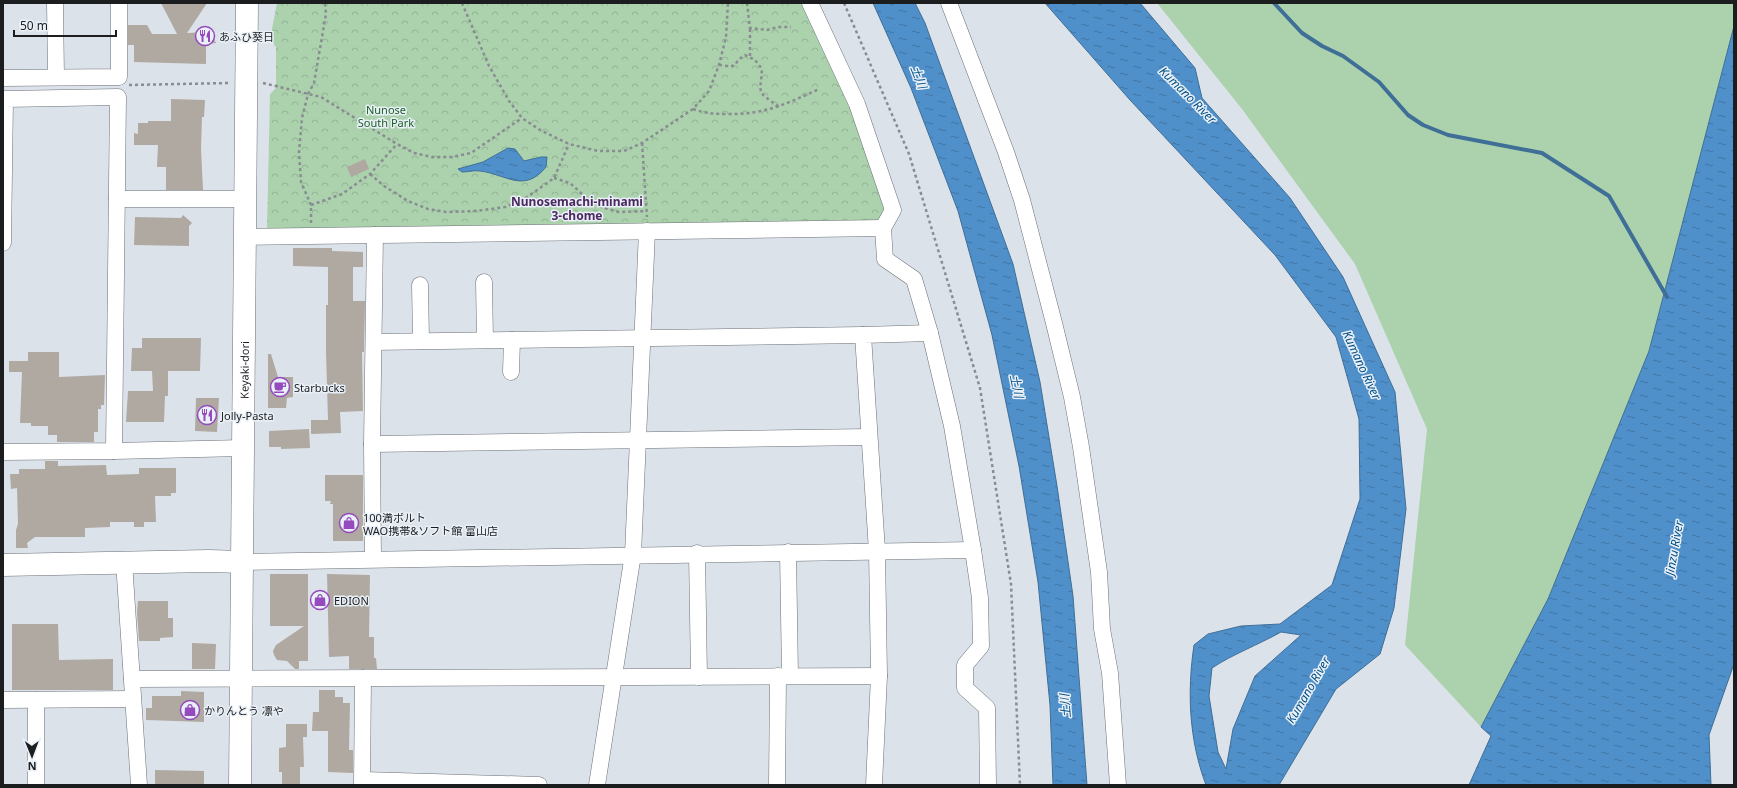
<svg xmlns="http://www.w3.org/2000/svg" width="1737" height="788" font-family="'Noto Sans','Noto Sans JP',sans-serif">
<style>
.grass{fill:#abd2ac}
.park{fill:url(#park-crowns)}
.water{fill:url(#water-ripples);stroke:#3f6e97;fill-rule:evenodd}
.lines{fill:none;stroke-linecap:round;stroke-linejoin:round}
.stream{stroke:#3f6e97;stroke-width:4}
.building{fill:#afa9a2}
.street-casing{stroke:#6b7077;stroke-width:17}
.secondary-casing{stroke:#6b7077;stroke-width:23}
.path{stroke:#898d92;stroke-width:2.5;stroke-dasharray:3 3;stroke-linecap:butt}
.street{stroke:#fff;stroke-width:16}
.secondary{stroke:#fff;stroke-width:22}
.labels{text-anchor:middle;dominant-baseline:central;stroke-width:3;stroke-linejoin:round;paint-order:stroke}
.poi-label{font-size:11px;fill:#1b1d1f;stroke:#eaf0f7;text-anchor:start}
.park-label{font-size:11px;fill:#195e25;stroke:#eaf0f7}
.street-label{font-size:11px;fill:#1b1d1f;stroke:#eaf0f7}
.water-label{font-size:12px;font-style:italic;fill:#004f85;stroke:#eaf0f7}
.neighbourhood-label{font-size:12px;font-weight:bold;fill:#4c2860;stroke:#eaf0f7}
</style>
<defs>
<pattern id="park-crowns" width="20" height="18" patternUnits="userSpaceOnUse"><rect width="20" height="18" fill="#abd2ac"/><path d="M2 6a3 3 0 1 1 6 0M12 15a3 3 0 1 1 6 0" fill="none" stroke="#93b494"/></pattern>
<pattern id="water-ripples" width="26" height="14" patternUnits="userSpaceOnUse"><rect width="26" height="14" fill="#4f90ca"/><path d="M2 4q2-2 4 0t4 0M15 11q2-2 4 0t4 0" fill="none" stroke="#4175a3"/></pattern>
</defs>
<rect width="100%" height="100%" fill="#dce2ea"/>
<polygon class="grass" points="1157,3 1734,3 1734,26 1649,351 1548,599 1481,727 1405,645 1427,429 1355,264 1242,109"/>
<path class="park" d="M 277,3 L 803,3 C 836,70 863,139 888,209 L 876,223 L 267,230 L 270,94 L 276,88 L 276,47 L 270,39 Z"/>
<g class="water">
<polygon points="873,3 915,3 925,23 1013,264 1040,382 1057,486 1073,596 1087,785 1053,785 1050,705 1038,582 1019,466 992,335 958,211 911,88"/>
<path d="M 1045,3 L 1140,3 L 1195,68 L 1202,98 L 1290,198 L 1343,277 L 1395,392 L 1406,509 L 1394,608 L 1380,654 L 1336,689 L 1279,785 L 1206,785 C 1189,740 1187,692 1194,645 L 1208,634 L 1241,626 L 1280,624 L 1332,585 L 1360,499 L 1359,419 L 1336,337 L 1275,255 L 1130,100 ZM 1281,632 L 1301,635 L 1255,676 L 1233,729 L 1226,769 L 1218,752 L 1209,696 L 1212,668 C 1233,654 1258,645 1281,632 Z"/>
<polygon points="1734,26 1734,664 1709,735 1711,785 1469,785 1491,736 1481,727 1548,599 1649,351"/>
<path d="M 508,148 L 515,149 L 524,161 L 541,157 L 547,157 L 546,167 C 524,194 506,174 480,171 C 474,170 468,172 462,172 L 458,169 L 483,162 Z"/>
</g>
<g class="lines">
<polyline class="stream" points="1274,3 1302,33 1322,46 1343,56 1379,82 1408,115 1423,125 1448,135 1542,153 1609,196 1667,297"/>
</g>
<g class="building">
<polygon points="161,3 207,3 187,33 210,32 216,43 206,44 206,64 134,62 134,45 128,45 128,25 147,25 152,34 177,34"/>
<polygon points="171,99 205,100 204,117 202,117 201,149 203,190 166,190 166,167 157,167 158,145 134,145 134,133 138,134 138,123 148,123 148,121 171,121"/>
<polygon points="365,159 369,169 351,177 347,167"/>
<polygon points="183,215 192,223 189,226 189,246 134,245 135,217 181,218"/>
<polygon points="293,248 332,248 332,251 363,252 363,267 353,267 353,301 365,301 364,352 362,352 363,411 340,412 341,433 311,434 311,420 328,420 326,352 326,305 328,305 328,267 293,266"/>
<polygon points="142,338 201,338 200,371 168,371 168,396 165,396 164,422 126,422 128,391 153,391 152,371 131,371 132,348 142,348"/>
<polygon points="28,352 59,352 59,377 105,375 104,405 101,405 101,409 98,409 98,432 94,432 94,442 57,442 57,435 48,435 48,426 31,426 31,423 20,423 22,372 9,372 9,361 28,361"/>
<polygon points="268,354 271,354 278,377 293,377 293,397 287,398 286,408 268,408"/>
<polygon points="196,398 219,398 217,432 195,431"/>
<polygon points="309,429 310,448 281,449 281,447 269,447 269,431"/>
<polygon points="45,461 58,461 58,466 106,465 107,475 139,474 139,468 176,468 176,493 171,493 171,496 155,496 156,522 144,522 144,527 134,527 134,522 110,522 110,527 85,528 85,537 35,537 27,543 28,548 16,548 16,530 18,524 17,488 11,489 10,474 19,474 19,469 45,469"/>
<polygon points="325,475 363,475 363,541 333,541 333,504 330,504 331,501 325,501"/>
<polygon points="270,574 308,574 308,661 299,661 299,669 295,669 287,661 277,660 274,655 273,651 276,645 304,626 270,626"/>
<polygon points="327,574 370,575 369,637 374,637 374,658 376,658 377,669 349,669 349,656 329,657"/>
<polygon points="138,601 168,601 168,618 173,618 173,637 160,638 160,641 139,641 137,612"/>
<polygon points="12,624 58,624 59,660 113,659 113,690 12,690"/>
<polygon points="192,643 216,644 215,669 192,669"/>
<polygon points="319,690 335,690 335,697 343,697 343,703 350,703 349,750 353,750 353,773 328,772 328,731 312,731 313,712 319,712"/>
<polygon points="181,691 204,692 204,722 146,720 146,708 152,708 152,696 181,696"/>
<polygon points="286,724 307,724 307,737 303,737 304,767 300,767 300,785 282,785 282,772 279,772 279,748 286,747"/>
<polygon points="155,770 204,771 204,785 155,785"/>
</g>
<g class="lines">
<g class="street-casing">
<g id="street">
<polyline points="55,3 56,77"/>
<polyline points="810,3 857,104 893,210 883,228 885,259 914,279 930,333 952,426 973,550 980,598 981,646 965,665 965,688 987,708 988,785"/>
<polyline points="949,3 1006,152 1022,200 1054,323 1072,397 1081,447 1099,572 1102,629 1110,673 1118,785"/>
<polyline points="3,78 119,77 119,3"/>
<polyline points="117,199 245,199"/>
<polyline points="245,237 883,228"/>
<polyline points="3,243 5,99 118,97 114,451 3,452"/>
<polyline points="484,282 485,340"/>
<polyline points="420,285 421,341"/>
<polyline points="374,342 863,335"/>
<polyline points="511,372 512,340"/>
<polyline points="372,444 869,437"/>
<polyline points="114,451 243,448"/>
<polyline points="788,552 790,676"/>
<polyline points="697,553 699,677"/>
<polyline points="373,559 372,444 375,235"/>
<polyline points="124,562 139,785"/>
<polyline points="242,562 973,550"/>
<polyline points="132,679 879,676"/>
<polyline points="3,700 132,699"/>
<polyline points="36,700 36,785"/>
<polyline points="363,780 539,785"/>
<polyline points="362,785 363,678"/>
<polyline points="597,785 633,554 647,231"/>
<polyline points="777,785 778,676"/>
<polyline points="874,785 879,676 877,551 863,335 930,333"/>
</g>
</g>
<g class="secondary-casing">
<g id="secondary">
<polyline points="3,565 209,561 242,562"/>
<path id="s1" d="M 240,785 L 247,3"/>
</g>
</g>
<g class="path">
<polyline points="462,3 489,66 509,101 522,118 540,130 569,144 598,151 624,151 642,143 693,109 709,91 719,65 726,37 728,3"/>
<polyline points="747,3 750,28 767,30 778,27 791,27"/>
<polyline points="844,3 909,154 980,388 1011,584 1020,785"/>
<polyline points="750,56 750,28"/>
<path d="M 719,65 C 742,68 730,64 745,55 L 755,60 L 762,69 C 760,96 756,90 779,107"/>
<polyline points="263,83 321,97 397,144 414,153 432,157 452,157 471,153 522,118"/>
<polyline points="129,85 230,83"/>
<path d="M 693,109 C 704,113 714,114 726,114 C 764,115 786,104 819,89"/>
<polyline points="642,143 647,217"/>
<polyline points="370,174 384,186 408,201 428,209 446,212 476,211 505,207 523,200 554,178 569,144"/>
<polyline points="554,178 570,183 583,195 601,207 619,212 647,211"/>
<polyline points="311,205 342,194 370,174 397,144"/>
<polyline points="311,223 311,205 301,182 299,152 302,118 308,94 314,83 326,14 325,3"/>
</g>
<use href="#street" class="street"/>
<use href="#secondary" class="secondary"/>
</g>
<defs>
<g id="restaurant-ring" transform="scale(1)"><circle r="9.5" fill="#eaf0f7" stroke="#954bbd" stroke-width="1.5"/><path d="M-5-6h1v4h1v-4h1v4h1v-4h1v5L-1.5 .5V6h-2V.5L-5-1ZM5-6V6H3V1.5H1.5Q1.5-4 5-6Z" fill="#954bbd"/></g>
<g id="cafe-ring" transform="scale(1)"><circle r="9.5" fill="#eaf0f7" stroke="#954bbd" stroke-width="1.5"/><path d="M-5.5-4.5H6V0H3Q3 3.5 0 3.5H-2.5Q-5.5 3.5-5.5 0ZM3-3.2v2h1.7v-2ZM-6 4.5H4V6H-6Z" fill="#954bbd"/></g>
<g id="shop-ring" transform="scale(1)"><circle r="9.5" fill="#eaf0f7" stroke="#954bbd" stroke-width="1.5"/><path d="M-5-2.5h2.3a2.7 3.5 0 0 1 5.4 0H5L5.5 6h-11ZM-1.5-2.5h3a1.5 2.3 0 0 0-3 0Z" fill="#954bbd"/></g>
</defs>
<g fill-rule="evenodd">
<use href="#restaurant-ring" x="205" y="36"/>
<use href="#cafe-ring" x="280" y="387"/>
<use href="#restaurant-ring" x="207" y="415"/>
<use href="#shop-ring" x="349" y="523"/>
<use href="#shop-ring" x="320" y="600"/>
<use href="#shop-ring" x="190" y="710"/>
</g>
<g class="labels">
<g class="poi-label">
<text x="219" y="36">あふひ葵日</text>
<text x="294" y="387">Starbucks</text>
<text x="221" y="415">Jolly-Pasta</text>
<text x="363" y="517">100満ボルト<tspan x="363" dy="13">WAO携帯&amp;ソフト館 富山店</tspan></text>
<text x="334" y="600">EDION</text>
<text x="204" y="710">かりんとう 凛や</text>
</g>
<g class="park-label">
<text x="386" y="109">Nunose<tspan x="386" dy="13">South Park</tspan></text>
</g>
<g class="street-label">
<text stroke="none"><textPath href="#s1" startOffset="415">Keyaki-dori</textPath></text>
</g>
<g class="water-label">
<text transform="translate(919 77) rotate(69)">土川</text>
<text transform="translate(1188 95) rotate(45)">Kumano River</text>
<text transform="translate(1362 365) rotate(65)">Kumano River</text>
<text transform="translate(1017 386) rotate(78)">土川</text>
<text transform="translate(1674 548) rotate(-80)">Jinzu River</text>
<text transform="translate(1308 690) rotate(-60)">Kumano River</text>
<text transform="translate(1065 706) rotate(-95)">土川</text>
</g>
<g class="neighbourhood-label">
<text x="577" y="201">Nunosemachi-minami<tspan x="577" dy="14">3-chome</tspan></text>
</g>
</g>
<rect width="1737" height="788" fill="none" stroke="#1b1d1f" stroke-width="8"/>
<g transform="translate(32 756) rotate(179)" stroke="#eaf0f7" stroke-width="3" paint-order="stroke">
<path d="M0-3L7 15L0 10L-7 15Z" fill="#1b1d1f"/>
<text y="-6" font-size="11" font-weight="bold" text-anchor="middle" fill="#1b1d1f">N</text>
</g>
<path d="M14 30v6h102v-6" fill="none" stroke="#1b1d1f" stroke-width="2"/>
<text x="20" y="30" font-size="12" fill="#1b1d1f" stroke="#eaf0f7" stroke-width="3" paint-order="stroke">50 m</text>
</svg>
